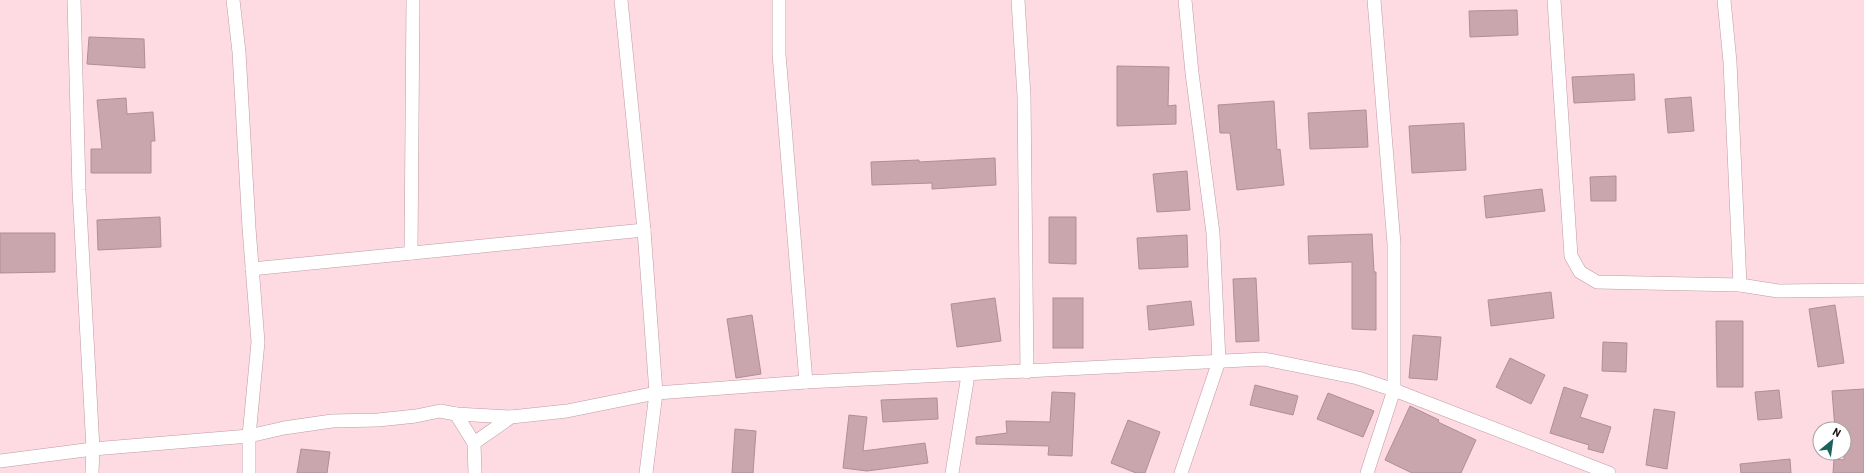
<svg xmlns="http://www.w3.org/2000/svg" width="1864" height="473" font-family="Barlow,sans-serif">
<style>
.building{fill:#c9a6ae;stroke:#af8e95}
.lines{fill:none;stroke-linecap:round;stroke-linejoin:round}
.minor-casing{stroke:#be9ca3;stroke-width:14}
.minor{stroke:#fff;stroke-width:13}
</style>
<rect width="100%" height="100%" fill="#fedae2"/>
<g class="building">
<polygon points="1517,10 1518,35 1470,37 1469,11"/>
<polygon points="89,37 144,39 145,68 87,64"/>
<polygon points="1117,66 1169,67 1168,106 1176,105 1176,124 1117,126"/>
<polygon points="1634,74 1635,100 1574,103 1572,77"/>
<polygon points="1691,97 1694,131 1668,133 1665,99"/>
<polygon points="126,98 127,114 153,112 155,141 151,141 151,173 91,173 91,149 102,149 97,100"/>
<polygon points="1274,101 1277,150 1280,149 1284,185 1237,190 1230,133 1220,133 1218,105"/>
<polygon points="1366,110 1368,147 1310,149 1308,113"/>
<polygon points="1464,123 1466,170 1412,173 1409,126"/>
<polygon points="995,158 996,185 932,189 932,183 872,185 871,162 919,160 919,162"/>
<polygon points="1187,171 1190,210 1157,212 1153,174"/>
<polygon points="1616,176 1616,201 1591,201 1590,177"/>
<polygon points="1542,189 1545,211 1486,218 1484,196"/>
<polygon points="160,217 161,247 98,250 97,220"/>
<polygon points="1049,217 1076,217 1076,264 1049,263"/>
<polygon points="0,233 55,233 55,272 0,273"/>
<polygon points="1372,234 1374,272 1376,272 1376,330 1352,329 1352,262 1309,264 1308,236"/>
<polygon points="1187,235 1188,267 1139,269 1137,238"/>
<polygon points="1256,278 1259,341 1236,342 1233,279"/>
<polygon points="1551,292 1554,318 1491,326 1488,300"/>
<polygon points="995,298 1001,341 957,347 951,304"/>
<rect x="1053" y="298" width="30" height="50"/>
<polygon points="1191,301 1194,325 1149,330 1147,306"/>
<polygon points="1835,305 1844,363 1818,367 1809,309"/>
<polygon points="752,315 761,374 736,378 727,319"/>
<polygon points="1716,321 1743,321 1743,387 1717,387"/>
<polygon points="1413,335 1441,337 1437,380 1409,378"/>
<polygon points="1603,342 1627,343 1626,372 1602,371"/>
<polygon points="1510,358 1545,375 1531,404 1496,387"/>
<polygon points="1255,385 1298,396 1293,415 1250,405"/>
<polygon points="1564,387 1588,395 1580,417 1611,427 1603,453 1588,449 1589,445 1550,433"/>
<polygon points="1864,389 1864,473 1833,473 1834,459 1844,460 1844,429 1835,429 1832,391"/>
<polygon points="1779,390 1782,418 1758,420 1755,392"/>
<polygon points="1052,392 1075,393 1072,456 1048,455 1049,446 976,444 976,437 1007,433 1006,421 1050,422"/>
<polygon points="1328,393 1374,411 1363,437 1317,419"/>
<polygon points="937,398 938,419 883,422 881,400"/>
<polygon points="1410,406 1439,420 1438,422 1476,440 1461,473 1412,473 1385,460"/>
<polygon points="1654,409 1675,412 1667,469 1646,465"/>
<polygon points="849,415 867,417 863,451 925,443 928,463 867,471 843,468"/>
<polygon points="1128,420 1160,432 1145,473 1136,473 1111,463"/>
<polygon points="735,429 756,431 753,473 732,473"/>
<polygon points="301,449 330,452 327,473 297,473"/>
<polygon points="1790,459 1791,473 1741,473 1740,464"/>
</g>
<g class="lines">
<g class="minor-casing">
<g id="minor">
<polyline points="74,0 79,190 93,449 249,436 284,428 332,421 378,420 416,416 440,411 456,414 474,443"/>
<polyline points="233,0 239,52 249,228 258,342 249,436 249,473"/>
<polyline points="621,0 644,230 656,393 646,473"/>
<polyline points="779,0 779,54 806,382"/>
<polyline points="1018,0 1024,96 1027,372"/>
<polyline points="1554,0 1571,256 1580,272 1597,282 1740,285 1778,291 1864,290"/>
<polyline points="1724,0 1730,62 1740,285"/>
<polyline points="411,253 413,0"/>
<polyline points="252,269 644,230"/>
<polyline points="456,414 511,417"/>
<polyline points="0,461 93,449 92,473"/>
<polyline points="475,473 474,443 511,417 567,411 656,393 806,382 1264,359 1358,378 1394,390 1609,473"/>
<polyline points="952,473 968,375"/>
<polyline points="1181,473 1219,361 1213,233 1192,73 1185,0"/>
<polyline points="1367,473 1394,390 1394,244 1374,0"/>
</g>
</g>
<use href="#minor" class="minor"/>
</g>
<g transform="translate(1832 441) rotate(29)"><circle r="19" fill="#ffffff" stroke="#a5a1a2"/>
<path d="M0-3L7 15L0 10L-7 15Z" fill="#19635b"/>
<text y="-6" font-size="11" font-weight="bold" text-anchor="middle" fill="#1f1316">N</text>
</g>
</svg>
